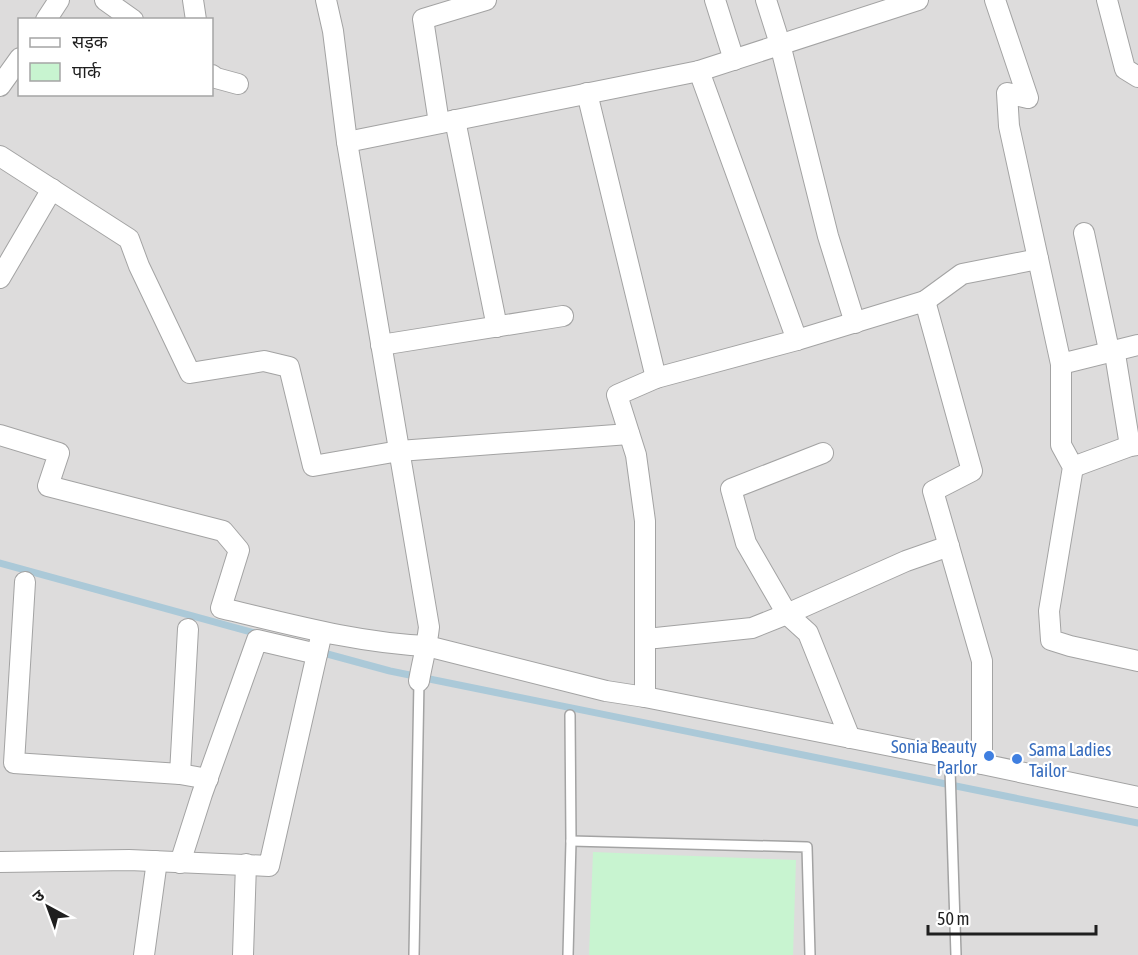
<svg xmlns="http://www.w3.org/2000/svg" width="1138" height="955" font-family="'Asap Condensed','Noto Sans Devanagari',sans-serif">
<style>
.residential{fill:#dddcdc;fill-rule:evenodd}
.park{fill:#c8f4d0}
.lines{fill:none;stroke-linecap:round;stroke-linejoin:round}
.stream{stroke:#abc9d8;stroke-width:7}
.lane-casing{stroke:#a3a3a3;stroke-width:12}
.street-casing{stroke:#a3a3a3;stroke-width:22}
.lane{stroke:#fff;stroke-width:9}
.street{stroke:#fff;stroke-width:20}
.shop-dot{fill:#3f7fe0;stroke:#fff;stroke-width:2}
.labels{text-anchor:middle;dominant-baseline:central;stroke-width:4.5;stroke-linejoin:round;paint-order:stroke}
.shop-label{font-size:18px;fill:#366cbe;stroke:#fff;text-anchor:end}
</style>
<rect width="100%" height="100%" fill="#efede6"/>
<path class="residential" d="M 0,0 L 1138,0 L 1138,955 L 0,955 ZM 20,20 L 212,20 L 212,94 L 20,94 Z"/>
<polygon class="park" points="593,852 796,860 793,955 589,955"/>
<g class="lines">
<g class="stream">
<polyline points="0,563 258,634"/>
<polyline points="320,652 390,671 1138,823"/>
</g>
<g class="lane-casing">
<g id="lane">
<polyline points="950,769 956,955"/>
<polyline points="571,841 807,847 810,955"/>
<polyline points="414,955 419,681"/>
<polyline points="568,955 571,841 570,715"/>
</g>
</g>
<g class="street-casing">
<g id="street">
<polyline points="105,0 133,20"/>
<polyline points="193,0 196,20"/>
<path d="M 326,0 L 333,31 L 347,142 L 429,627 C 427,646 422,663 419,681"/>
<polyline points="715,0 734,60"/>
<polyline points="766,0 780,44 828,236 855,323"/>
<polyline points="995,0 1028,98 1007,93 1009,126 1061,364 1138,345"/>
<polyline points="1107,0 1125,69 1138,77"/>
<polyline points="46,20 59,0"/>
<polyline points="699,71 797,340"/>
<polyline points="212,75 216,78 238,84"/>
<polyline points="0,86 20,58"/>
<polyline points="587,93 656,378"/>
<polyline points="455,120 497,327"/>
<polyline points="439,123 423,19 486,0"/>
<polyline points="347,142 699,71 918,0"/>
<polyline points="0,156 129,239 139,266 190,373 264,361 289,367 313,466 399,451 629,434"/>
<polyline points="1084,233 1109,350 1115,354 1130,446"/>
<polyline points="0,278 52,189"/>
<polyline points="925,301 962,274 1038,259"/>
<polyline points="381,345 563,316"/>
<polyline points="1061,364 1061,445 1073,467 1049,611 1051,640 1070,646 1138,661"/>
<path d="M 0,435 L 59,453 L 48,486 L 223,531 L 239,550 L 221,608 C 289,624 357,643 427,646 L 606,691 L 645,697 L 982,764 L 1138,797"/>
<polyline points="823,453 731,489 746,543 787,614 808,633 850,738"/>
<polyline points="1073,467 1130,446 1138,445"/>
<polyline points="25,582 14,763 180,774 208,779"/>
<polyline points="645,638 656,638 752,628 787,614 906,561 949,546"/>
<polyline points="645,697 645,521 636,455 617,395 656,378 797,340 925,301 972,471 933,491 982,661 982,764"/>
<polyline points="180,774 188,629"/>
<polyline points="0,862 129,860 269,866 322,632"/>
<polyline points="180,863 202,794 257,640 317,654"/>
<polyline points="144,955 156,868 155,861"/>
<polyline points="243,955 246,864"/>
</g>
</g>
<use href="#lane" class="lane"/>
<use href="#street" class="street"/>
</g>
<g class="shop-dot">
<circle cx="989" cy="756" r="6"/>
<circle cx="1017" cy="759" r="6"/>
</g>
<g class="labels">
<g class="shop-label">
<text x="977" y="746">Sonia Beauty<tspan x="977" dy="21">Parlor</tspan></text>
<text x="1029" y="749" text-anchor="start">Sama Ladies<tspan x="1029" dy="21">Tailor</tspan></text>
</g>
</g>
<rect x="18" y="18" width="195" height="78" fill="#ffffff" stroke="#a5a5a5" stroke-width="1.5"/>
<rect x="30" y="38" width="30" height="9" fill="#ffffff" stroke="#a5a5a5" stroke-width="1.5"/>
<text x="72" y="48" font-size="18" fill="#1f1f1f">सड़क</text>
<rect x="30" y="63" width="30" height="18" fill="#c8f4d0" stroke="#a5a5a5" stroke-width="1.5"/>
<text x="72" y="78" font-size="18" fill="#1f1f1f">पार्क</text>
<g transform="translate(48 907) rotate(319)" stroke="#ffffff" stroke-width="4.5" paint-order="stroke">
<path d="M0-4.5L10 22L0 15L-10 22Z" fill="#1f1f1f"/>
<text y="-9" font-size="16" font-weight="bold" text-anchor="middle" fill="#1f1f1f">उ</text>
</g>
<path d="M928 925v9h168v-9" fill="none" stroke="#1f1f1f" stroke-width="3"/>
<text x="937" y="925" font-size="18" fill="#1f1f1f" stroke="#ffffff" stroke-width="4.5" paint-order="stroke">50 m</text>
</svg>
